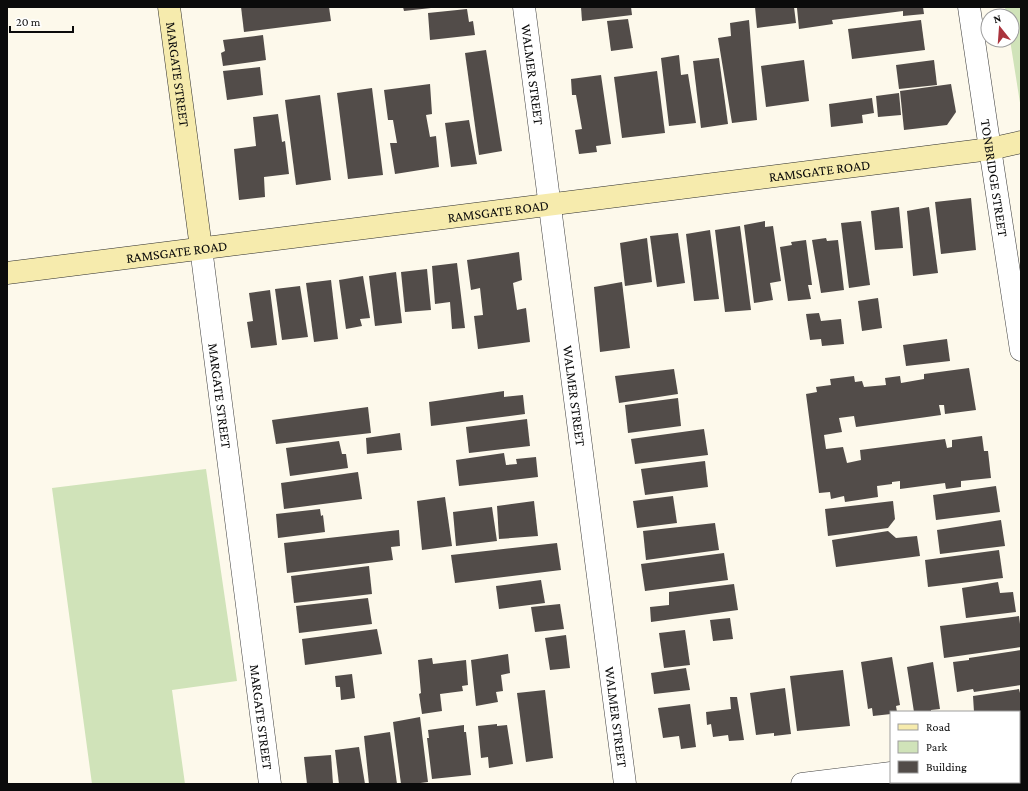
<svg xmlns="http://www.w3.org/2000/svg" width="1028" height="791" font-family="'Crimson Pro',serif">
<style>
.green{fill:#d0e3b9}
.building{fill:#524c49}
.lines{fill:none;stroke-linecap:round;stroke-linejoin:round}
.street-casing{stroke:#3e3e3e;stroke-width:23}
.secondary-casing{stroke:#2d2d2d;stroke-width:23}
.street{stroke:#fff;stroke-width:22}
.secondary{stroke:#f6ebad;stroke-width:22}
.labels{text-anchor:middle;dominant-baseline:central;stroke-width:4;stroke-linejoin:round;paint-order:stroke}
.street-label{font-size:14px;fill:#0b0b0b;stroke:#fff}
</style>
<rect width="100%" height="100%" fill="#fdf9eb"/>
<g class="green">
<polygon points="1005,7 1021,7 1021,109 1010,40 1012,40 1012,16 1006,16"/>
<polygon points="206,469 237,681 172,690 185,784 92,784 52,488"/>
</g>
<g class="building">
<polygon points="241,7 329,7 331,21 244,32"/>
<polygon points="403,7 431,7 431,8 404,11"/>
<polygon points="581,7 631,7 632,15 582,21"/>
<polygon points="755,7 794,7 796,23 757,28"/>
<polygon points="802,7 923,7 924,14 903,16 903,11 832,20 833,24 799,29 797,8"/>
<polygon points="467,9 469,22 473,21 475,35 430,40 428,13"/>
<polygon points="628,19 633,48 611,51 607,21"/>
<polygon points="749,20 757,120 732,123 718,38 731,36 730,23"/>
<polygon points="921,20 925,50 852,59 848,29"/>
<polygon points="263,35 266,60 223,66 221,53 225,51 223,40"/>
<polygon points="486,50 502,151 479,155 465,53"/>
<polygon points="679,55 681,75 688,74 696,123 669,126 661,58"/>
<polygon points="719,58 728,124 701,128 693,61"/>
<polygon points="804,60 809,101 766,107 761,66"/>
<polygon points="934,60 937,85 899,89 896,65"/>
<polygon points="260,67 263,95 227,100 223,71"/>
<polygon points="657,71 665,133 622,138 614,77"/>
<polygon points="601,75 611,144 596,146 597,152 579,154 575,130 582,129 576,95 572,95 571,79"/>
<polygon points="430,84 432,114 426,115 430,137 436,136 439,167 395,174 390,143 397,143 393,120 388,120 384,90"/>
<polygon points="951,84 956,112 947,125 904,130 900,91"/>
<polygon points="372,88 383,175 348,179 337,93"/>
<polygon points="899,93 901,115 878,117 876,96"/>
<polygon points="320,95 331,180 296,185 285,100"/>
<polygon points="872,98 874,113 862,115 863,123 831,127 829,104"/>
<polygon points="278,114 282,142 285,141 289,174 264,177 265,197 239,200 234,149 256,146 253,117"/>
<polygon points="469,120 477,164 451,167 445,123"/>
<polygon points="971,198 976,250 941,254 935,202"/>
<polygon points="899,207 903,248 875,250 871,211"/>
<polygon points="929,207 938,273 913,276 907,211"/>
<polygon points="765,221 765,227 773,226 781,281 770,283 773,300 754,303 744,225"/>
<polygon points="861,221 870,285 849,288 841,223"/>
<polygon points="740,226 751,310 725,312 715,230"/>
<polygon points="710,230 719,299 694,301 686,234"/>
<polygon points="678,233 685,283 657,287 650,236"/>
<polygon points="647,238 652,282 625,286 620,243"/>
<polygon points="826,238 827,241 838,240 844,290 821,293 812,240"/>
<polygon points="806,240 812,285 808,285 811,299 788,301 780,247 792,245 791,242"/>
<polygon points="519,252 522,280 513,283 517,310 526,308 530,342 478,349 474,316 483,315 480,288 471,290 467,260"/>
<polygon points="457,263 465,328 452,329 450,302 435,304 432,266"/>
<polygon points="427,269 431,310 405,312 401,272"/>
<polygon points="396,272 402,323 375,326 369,276"/>
<polygon points="363,276 370,318 360,319 362,326 346,329 339,280"/>
<polygon points="331,280 338,339 314,342 306,283"/>
<polygon points="622,282 630,348 600,352 594,287"/>
<polygon points="300,286 308,337 282,340 275,289"/>
<polygon points="270,290 277,345 251,348 247,322 253,321 249,293"/>
<polygon points="878,298 882,328 862,331 858,301"/>
<polygon points="819,313 821,321 841,319 844,344 822,346 821,339 810,340 806,314"/>
<polygon points="947,339 950,361 906,366 903,345"/>
<polygon points="969,368 976,410 945,414 944,405 939,405 941,415 856,427 854,416 839,418 842,432 824,435 826,449 843,447 847,463 861,460 860,450 945,439 947,448 952,447 952,440 982,436 984,451 988,451 991,478 961,481 961,487 946,489 945,483 900,489 900,481 892,482 892,484 877,486 878,497 845,502 844,496 831,499 830,492 819,493 806,394 817,392 816,387 831,385 830,379 854,376 855,382 862,381 864,387 886,385 885,378 900,376 901,383 924,379 924,374"/>
<polygon points="674,369 678,394 619,403 615,376"/>
<polygon points="504,391 504,397 523,395 525,414 431,426 429,402"/>
<polygon points="678,398 681,426 628,433 625,405"/>
<polygon points="368,407 371,433 276,444 272,420"/>
<polygon points="527,419 530,446 469,453 466,427"/>
<polygon points="704,429 708,455 635,464 631,439"/>
<polygon points="400,433 402,450 367,454 366,438"/>
<polygon points="339,441 342,454 346,454 348,468 290,476 286,448"/>
<polygon points="504,453 506,465 517,464 516,459 536,457 538,477 459,486 456,460"/>
<polygon points="705,461 708,487 645,495 641,469"/>
<polygon points="358,472 362,499 284,509 281,483"/>
<polygon points="996,486 1000,512 936,520 933,495"/>
<polygon points="673,496 677,523 637,528 633,501"/>
<polygon points="445,497 452,546 422,550 417,501"/>
<polygon points="534,501 538,536 499,539 497,506"/>
<polygon points="893,501 895,519 888,528 828,536 825,509"/>
<polygon points="492,507 497,541 456,546 453,512"/>
<polygon points="320,509 321,516 323,515 325,532 278,538 276,514"/>
<polygon points="1001,520 1005,546 940,554 937,530"/>
<polygon points="715,523 719,550 646,560 643,531"/>
<polygon points="399,530 400,546 391,547 393,560 287,573 284,543"/>
<polygon points="888,531 896,538 917,536 920,556 836,567 832,540"/>
<polygon points="557,543 561,570 455,583 451,555"/>
<polygon points="999,550 1003,578 928,587 925,560"/>
<polygon points="724,553 728,580 645,591 641,564"/>
<polygon points="369,566 372,594 294,603 291,576"/>
<polygon points="541,580 545,603 499,609 496,586"/>
<polygon points="998,582 1000,593 1013,592 1016,612 966,618 962,588"/>
<polygon points="734,584 738,610 651,622 650,607 669,605 669,592"/>
<polygon points="368,598 372,624 299,633 296,606"/>
<polygon points="560,604 564,629 535,632 531,607"/>
<polygon points="1019,616 1021,632 1021,647 944,658 940,626"/>
<polygon points="730,618 733,639 713,641 710,620"/>
<polygon points="377,629 382,654 305,665 302,639"/>
<polygon points="685,630 690,665 664,668 659,633"/>
<polygon points="566,635 570,668 550,670 545,638"/>
<polygon points="1021,650 1021,685 974,692 973,689 957,692 953,662 969,660 969,658"/>
<polygon points="508,654 510,673 501,675 503,691 496,692 498,702 476,706 471,660"/>
<polygon points="892,657 900,705 896,706 897,712 891,712 891,714 873,716 872,708 868,709 861,662"/>
<polygon points="432,658 433,664 466,660 468,685 462,686 463,691 440,694 442,711 422,714 419,694 421,693 418,660"/>
<polygon points="933,662 940,709 931,710 931,712 914,712 907,667"/>
<polygon points="686,668 690,690 654,694 651,673"/>
<polygon points="843,670 850,726 797,731 790,676"/>
<polygon points="352,674 355,698 341,700 340,687 336,687 335,676"/>
<polygon points="785,688 791,734 774,736 774,733 756,735 750,693"/>
<polygon points="1019,689 1020,693 1021,693 1021,715 1019,715 1019,712 974,712 973,696"/>
<polygon points="545,690 553,758 526,762 517,693"/>
<polygon points="730,697 737,697 744,740 729,741 728,735 713,737 711,724 707,725 706,712 731,709"/>
<polygon points="690,704 696,747 681,749 679,736 663,738 658,708"/>
<polygon points="420,717 428,782 413,784 401,784 393,722"/>
<polygon points="497,724 497,726 507,725 513,764 489,768 488,757 481,758 478,726"/>
<polygon points="464,725 464,732 466,732 471,775 432,779 427,738 429,738 428,730"/>
<polygon points="390,732 397,784 369,784 364,736"/>
<polygon points="359,747 365,784 339,784 335,750"/>
<polygon points="331,755 333,784 307,784 304,757"/>
</g>
<g class="lines">
<g class="street-casing">
<g id="street">
<path id="s1" d="M 524,7 L 625,784"/>
<path id="s2" d="M 969,7 L 987,129 L 1021,350"/>
<path id="s3" d="M 201,248 L 270,784"/>
<polyline points="1019,756 1021,756"/>
<polyline points="802,784 891,773"/>
</g>
</g>
<g class="secondary-casing">
<g id="secondary">
<path id="s4" d="M 169,7 L 201,248"/>
<path id="s5" d="M 7,273 L 990,149 L 1021,142"/>
</g>
</g>
<use href="#street" class="street"/>
<use href="#secondary" class="secondary"/>
</g>
<g class="labels">
<g class="street-label">
<text stroke="none"><textPath href="#s4" startOffset="68">MARGATE STREET</textPath></text>
<text stroke="none"><textPath href="#s1" startOffset="68">WALMER STREET</textPath></text>
<text stroke="none"><textPath href="#s5" startOffset="819">RAMSGATE ROAD</textPath></text>
<text stroke="none"><textPath href="#s2" startOffset="173">TONBRIDGE STREET</textPath></text>
<text stroke="none"><textPath href="#s5" startOffset="495">RAMSGATE ROAD</textPath></text>
<text stroke="none"><textPath href="#s5" startOffset="171">RAMSGATE ROAD</textPath></text>
<text stroke="none"><textPath href="#s3" startOffset="149">MARGATE STREET</textPath></text>
<text stroke="none"><textPath href="#s1" startOffset="392">WALMER STREET</textPath></text>
<text stroke="none"><textPath href="#s3" startOffset="473">MARGATE STREET</textPath></text>
<text stroke="none"><textPath href="#s1" startOffset="716">WALMER STREET</textPath></text>
</g>
</g>
<rect width="1028" height="791" fill="none" stroke="#0b0b0b" stroke-width="16"/>
<rect x="890" y="711" width="130" height="72" fill="#ffffff" stroke="#9d9d9d"/>
<rect x="898" y="724" width="20" height="6" fill="#f6ebad" stroke="#9d9d9d"/>
<text x="926" y="731" font-size="12" fill="#0b0b0b">Road</text>
<rect x="898" y="741" width="20" height="12" fill="#d0e3b9" stroke="#9d9d9d"/>
<text x="926" y="751" font-size="12" fill="#0b0b0b">Park</text>
<rect x="898" y="761" width="20" height="12" fill="#524c49" stroke="#9d9d9d"/>
<text x="926" y="771" font-size="12" fill="#0b0b0b">Building</text>
<g transform="translate(1000 28) rotate(343)"><circle r="19" fill="#ffffff" stroke="#9d9d9d"/>
<path d="M0-3L7 15L0 10L-7 15Z" fill="#aa333d"/>
<text y="-6" font-size="11" font-weight="bold" text-anchor="middle" fill="#0b0b0b">N</text>
</g>
<path d="M10 26v6h63v-6" fill="none" stroke="#0b0b0b" stroke-width="2"/>
<text x="16" y="26" font-size="12" fill="#0b0b0b" stroke="#ffffff" stroke-width="3" paint-order="stroke">20 m</text>
</svg>
